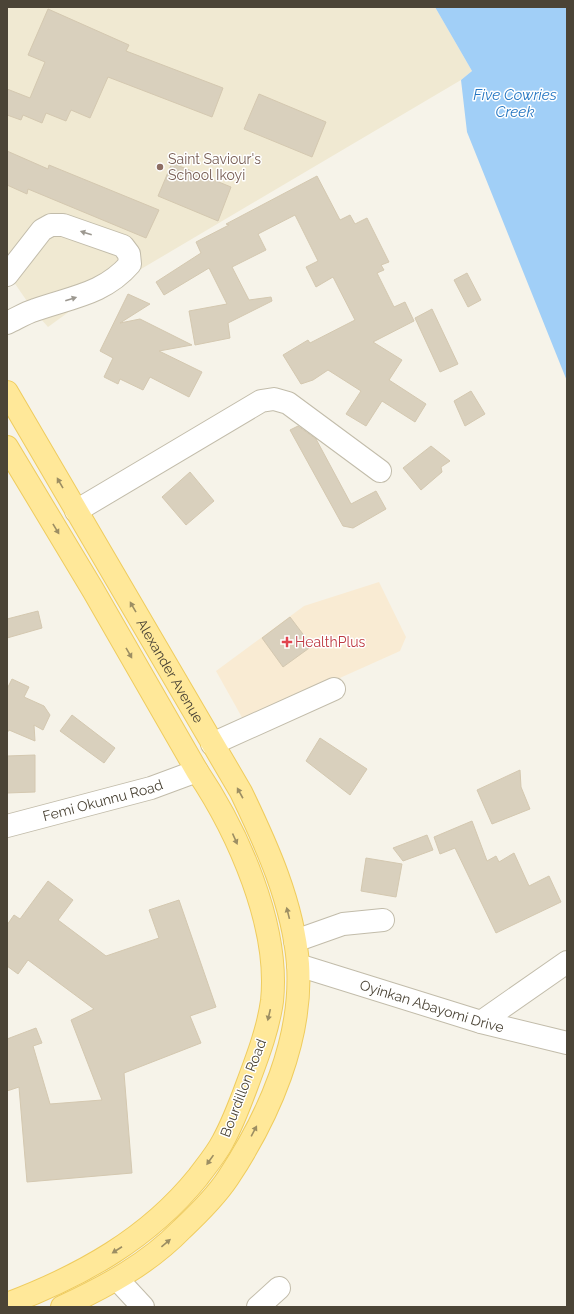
<svg xmlns="http://www.w3.org/2000/svg" width="574" height="1314" font-family="Raleway,sans-serif">
<style>
.commercial{fill:#f9ebd3}
.education{fill:#f0e9d2}
.water{fill:#a1cff7}
.building{fill:#d9d0bd;stroke:#d4c8b0}
.lines{fill:none;stroke-linecap:round;stroke-linejoin:round}
.minor-casing{stroke:#c2bcaa;stroke-width:24}
.major-casing{stroke:#efcc5e;stroke-width:24}
.minor{stroke:#fff;stroke-width:22}
.major{stroke:#ffe899;stroke-width:22}
.oneway{fill:#9c9890}
.oneway2{fill:#9c8e63}
.education-dot{fill:#8d6e63;stroke:#fff;stroke-width:1.5}
.health-dot{fill:#e0444e;stroke:#fff;stroke-width:1.5}
.labels{text-anchor:middle;dominant-baseline:central;stroke-width:3;stroke-linejoin:round;paint-order:stroke}
.education-label{font-size:14px;fill:#785e54;stroke:#fff;text-anchor:start}
.health-label{font-size:14px;fill:#be3a42;stroke:#fff;text-anchor:start}
.street-label{font-size:14px;fill:#4b4436;stroke:#fff}
.water-label{font-size:15px;font-style:italic;fill:#2476c2;stroke:#fff}
</style>
<rect width="100%" height="100%" fill="#f6f3e9"/>
<polygon class="commercial" points="379,582 406,637 400,651 244,721 216,671 304,606"/>
<polygon class="education" points="7,7 435,7 472,71 461,80 70,311 48,327 33,310 7,272"/>
<polygon class="water" points="435,7 567,7 567,381 467,132 461,80 472,71"/>
<g class="building">
<polygon points="48,9 129,45 126,51 223,88 212,117 108,77 90,118 71,110 66,121 46,113 42,123 23,115 21,120 7,115 7,89 30,98 45,62 28,55"/>
<polygon points="259,94 326,122 312,157 244,129"/>
<polygon points="7,151 48,169 49,165 159,210 146,238 28,189 27,194 7,185"/>
<polygon points="172,163 231,187 218,221 158,196"/>
<polygon points="317,176 340,220 350,215 355,224 367,218 389,262 381,265 384,270 377,273 394,307 405,302 414,321 373,342 402,360 389,380 426,404 415,422 382,401 366,426 346,414 361,391 328,370 313,380 301,384 283,355 308,340 310,343 355,320 333,277 316,287 306,267 318,261 295,215 258,234 266,250 232,267 249,300 271,297 272,301 228,323 230,338 195,345 189,311 227,304 209,268 164,295 156,282 201,253 196,242 229,225 226,224"/>
<polygon points="467,273 481,300 468,307 454,280"/>
<polygon points="128,294 150,304 120,323 140,319 192,345 159,351 202,372 189,397 150,377 143,390 120,379 118,384 104,377 113,358 100,351"/>
<polygon points="432,309 458,364 440,372 415,318"/>
<polygon points="471,391 485,414 465,426 454,401"/>
<polygon points="298,426 316,439 351,504 376,491 386,509 353,528 343,526 290,430"/>
<polygon points="431,446 450,461 441,467 442,472 421,490 403,468"/>
<polygon points="190,472 214,501 186,525 162,497"/>
<polygon points="38,611 42,628 7,638 7,619"/>
<polygon points="290,617 312,646 283,667 262,638"/>
<polygon points="12,679 29,687 24,697 44,706 50,715 43,730 34,725 35,741 9,730 7,733 7,689"/>
<polygon points="72,715 115,748 104,763 60,731"/>
<polygon points="320,738 367,769 350,795 306,761"/>
<polygon points="35,755 35,792 7,793 7,756"/>
<polygon points="520,770 521,787 530,809 492,824 477,790"/>
<polygon points="472,821 487,861 496,856 499,862 514,853 529,886 549,876 561,902 496,933 455,848 440,854 434,837"/>
<polygon points="427,835 433,850 403,861 393,848"/>
<polygon points="366,858 402,864 396,897 361,891"/>
<polygon points="48,881 73,900 58,920 106,956 159,938 149,910 179,900 216,1007 190,1016 201,1043 124,1073 132,1173 27,1182 19,1087 7,1091 7,1039 36,1028 42,1043 33,1046 50,1104 102,1100 71,1020 94,1009 28,960 18,974 7,966 7,925 14,915 20,919"/>
</g>
<g class="lines">
<g class="minor-casing">
<g id="minor">
<path d="M 7,275 L 42,230 L 51,225 L 63,225 L 123,246 L 129,254 L 130,264 C 104,294 71,297 35,310 C 25,313 16,319 7,323"/>
<polyline points="76,511 261,401 274,399 288,403 380,471"/>
<polyline points="212,744 334,689"/>
<path id="s1" d="M 7,826 L 151,788 L 197,771"/>
<polyline points="295,941 343,924 383,920"/>
<path id="s2" d="M 298,965 L 481,1022 L 567,1043"/>
<polyline points="481,1022 567,962"/>
<polyline points="118,1280 143,1307"/>
<polyline points="258,1307 279,1288"/>
</g>
</g>
<g class="major-casing">
<g id="major">
<path id="s3" d="M 7,392 L 241,792 C 267,846 293,903 298,964 C 303,1039 269,1116 228,1178 C 216,1196 198,1214 182,1229 C 148,1264 105,1287 62,1307"/>
<path d="M 7,447 L 93,590 L 197,771 C 238,832 280,926 272,1001 C 268,1030 257,1058 247,1085 C 240,1104 233,1123 223,1141 C 217,1153 207,1165 198,1177 C 148,1239 81,1276 7,1304"/>
</g>
</g>
<use href="#minor" class="minor"/>
<use href="#major" class="major"/>
</g>
<defs><path id="oneway-solid" d="M-6-.8H1V-3.2L6.5 0L1 3.2V.8H-6Z"/></defs>
<g class="oneway">
<use href="#oneway-solid" transform="translate(86 233) rotate(-163)"/>
<use href="#oneway-solid" transform="translate(71 299) rotate(-17)"/>
</g>
<g class="oneway2">
<use href="#oneway-solid" transform="translate(60 483) rotate(-120)"/>
<use href="#oneway-solid" transform="translate(56 529) rotate(59)"/>
<use href="#oneway-solid" transform="translate(133 607) rotate(-120)"/>
<use href="#oneway-solid" transform="translate(129 653) rotate(60)"/>
<use href="#oneway-solid" transform="translate(240 793) rotate(-119)"/>
<use href="#oneway-solid" transform="translate(235 839) rotate(66)"/>
<use href="#oneway-solid" transform="translate(288 913) rotate(-104)"/>
<use href="#oneway-solid" transform="translate(269 1015) rotate(103)"/>
<use href="#oneway-solid" transform="translate(254 1131) rotate(-62)"/>
<use href="#oneway-solid" transform="translate(210 1160) rotate(125)"/>
<use href="#oneway-solid" transform="translate(166 1243) rotate(-40)"/>
<use href="#oneway-solid" transform="translate(117 1250) rotate(147)"/>
</g>
<circle class="education-dot" cx="160" cy="167" r="4"/>
<path class="health-dot" d="M285 636h4v4h4v4h-4v4h-4v-4h-4v-4h4z"/>
<g class="labels">
<g class="education-label">
<text x="168" y="159">Saint Saviour's<tspan x="168" dy="16">School Ikoyi</tspan></text>
</g>
<g class="health-label">
<text x="295" y="642">HealthPlus</text>
</g>
<g class="street-label">
<text stroke="none"><textPath href="#s3" startOffset="323">Alexander Avenue</textPath></text>
<text stroke="none"><textPath href="#s1" startOffset="99">Femi Okunnu Road</textPath></text>
<text stroke="none"><textPath href="#s2" startOffset="140">Oyinkan Abayomi Drive</textPath></text>
<text transform="translate(243 1088) rotate(-69)">Bourdillon Road</text>
</g>
<g class="water-label">
<text x="515" y="95">Five Cowries<tspan x="515" dy="17">Creek</tspan></text>
</g>
</g>
<rect width="574" height="1314" fill="none" stroke="#4b4436" stroke-width="16"/>
</svg>
